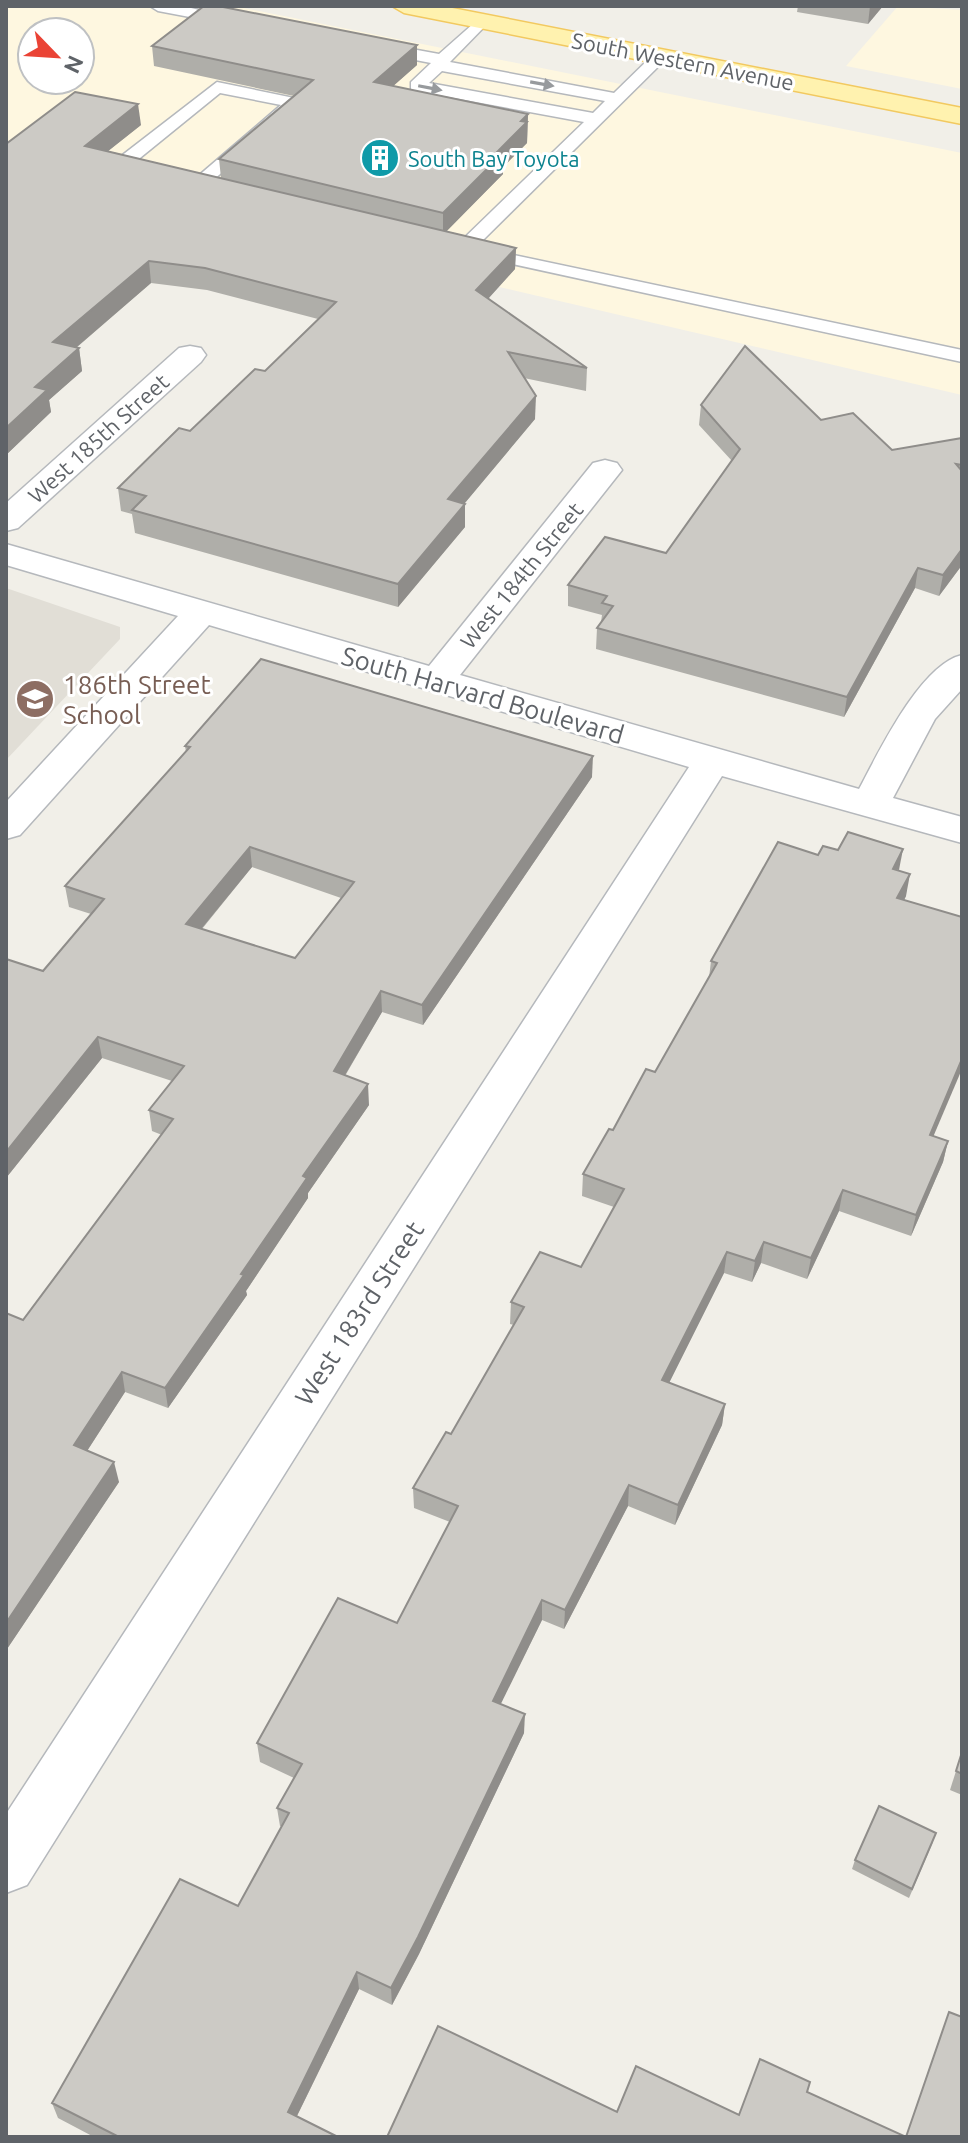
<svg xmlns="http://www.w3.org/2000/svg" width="968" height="2143" font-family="Ubuntu,sans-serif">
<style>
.commercial{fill:#fef7e0;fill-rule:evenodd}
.education{fill:#e1ded6}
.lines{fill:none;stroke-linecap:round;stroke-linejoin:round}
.lane-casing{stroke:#b5b8bc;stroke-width:3}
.street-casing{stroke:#b5b8bc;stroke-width:3}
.primary-casing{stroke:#f2c960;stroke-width:3}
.lane{fill:#fff;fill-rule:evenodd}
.street{fill:#fff;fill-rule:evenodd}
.primary{fill:#fff2af;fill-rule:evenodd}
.wall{fill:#afaea9;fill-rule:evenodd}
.shaded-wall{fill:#8f8d8a}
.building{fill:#cccac5;stroke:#8f8d8a;stroke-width:2;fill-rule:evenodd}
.oneway{fill:#979a9d}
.labels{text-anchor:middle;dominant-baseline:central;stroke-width:6;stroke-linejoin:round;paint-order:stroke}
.far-street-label{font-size:22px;fill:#5f6368;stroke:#fff}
.far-culture-label{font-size:22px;fill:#0d838f;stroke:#fff;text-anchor:start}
.education-label{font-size:26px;fill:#785e54;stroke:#fff;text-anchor:start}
.street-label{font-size:26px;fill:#5f6368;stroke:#fff}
</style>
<rect width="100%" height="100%" fill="#f1efe8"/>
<g class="commercial">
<path d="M 6,6 L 234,6 L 962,153 L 962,395 L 6,172 ZM 32,32 L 80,32 L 80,80 L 32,80 Z"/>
<polygon points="898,6 962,10 962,89 846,66"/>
</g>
<polygon class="education" points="6,588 120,627 120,639 6,760"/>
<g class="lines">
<g class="lane-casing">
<g id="lane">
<polygon points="150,6 183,6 240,20 232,25 158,11"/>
<path d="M 482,16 L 490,21 L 450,62 L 614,93 L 655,53 L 661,51 L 669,56 L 476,247 L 962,350 L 962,362 L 434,247 L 434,239 L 460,242 L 584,122 L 411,90 L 411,82 L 431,63 L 379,53 L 371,48 L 379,43 L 439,54 ZM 442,71 L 605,101 L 593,113 L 429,83 Z"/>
<polygon points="217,82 294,98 303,103 205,187 193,187 190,183 281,105 220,93 135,162 150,166 150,174 116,168 116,160"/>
</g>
</g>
<g class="street-casing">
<g id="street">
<polygon points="190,346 201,348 206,355 201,362 18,528 6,531 6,503 179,348"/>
<path d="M 605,460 L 617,463 L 622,470 L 460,675 L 859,789 C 879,752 920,665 962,655 L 962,689 L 935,719 L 893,798 L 962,817 L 962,843 L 722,776 L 27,1885 L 6,1893 L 6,1814 L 689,767 L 209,625 L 20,835 L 6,839 L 6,802 L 178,616 L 6,565 L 6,544 L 429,666 L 593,463 Z"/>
</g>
</g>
<g class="primary-casing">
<polygon id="primary" points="392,6 442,6 962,108 962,124 404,13"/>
</g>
<use href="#lane" class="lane"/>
<use href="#street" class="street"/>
<use href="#primary" class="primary"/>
</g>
<g class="wall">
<polygon points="798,6 883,6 868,24 797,12"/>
<polygon points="152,46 417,65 393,86 528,114 527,143 503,167 503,174 446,231 516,248 515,269 488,299 587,368 586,391 524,378 535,419 464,504 465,527 398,607 135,533 132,514 121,511 118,488 265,371 318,319 207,290 151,283 76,348 79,348 82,371 49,400 51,412 6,455 6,144 141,125 108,151 221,178 219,159 294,96 154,66"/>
<polygon points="701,405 821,420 892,450 962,438 962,565 939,596 915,588 844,717 596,649 597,628 601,622 602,615 568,606 568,585 666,553 732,461 699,425"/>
<path d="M 185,746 L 592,777 L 423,1025 L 382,1012 L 345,1076 L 369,1105 L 308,1193 L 308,1198 L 246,1291 L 247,1295 L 168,1408 L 125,1392 L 87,1451 L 119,1482 L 7,1649 L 6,1313 L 23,1320 L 162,1135 L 152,1131 L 149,1110 L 172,1081 L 102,1058 L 6,1178 L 6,959 L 43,971 L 91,914 L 69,907 L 65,886 L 186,752 ZM 252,867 L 341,898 L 295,958 L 202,929 Z"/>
<polygon points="818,855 899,871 906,896 904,900 934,1136 948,1141 943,1162 911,1236 839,1211 807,1279 761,1263 752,1282 724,1273 669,1383 725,1404 722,1425 675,1525 628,1506 564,1629 542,1620 500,1704 524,1733 419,1954 392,2005 359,1989 297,2116 338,2137 94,2137 58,2118 52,2103 238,1906 282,1827 280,1826 277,1808 294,1778 260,1762 257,1743 397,1623 450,1522 414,1508 413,1488 451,1434 514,1325 510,1324 511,1302 581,1267 614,1207 582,1196 583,1174 655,1072 709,978 711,961"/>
<polygon points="962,1752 962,1795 950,1790"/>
<polygon points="933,1842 909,1898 852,1869 855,1860"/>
</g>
<g class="shaded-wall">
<polygon points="870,6 883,6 868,24"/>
<polygon points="417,45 417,65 374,103 374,82"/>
<polygon points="138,104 141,125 88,167 85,146"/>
<polygon points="528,114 527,143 503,167 503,174 443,235 443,213 497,152 521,121"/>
<polygon points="516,248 515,269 476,312 476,290"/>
<polygon points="149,261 151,283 57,364 53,342"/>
<polygon points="79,348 82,371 49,400 51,412 6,455 6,428 35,387"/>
<polygon points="536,396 535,419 449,522 448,499"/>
<polygon points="465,504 465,527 398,607 398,584"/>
<polygon points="962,549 962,565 939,596 943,575"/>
<polygon points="918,568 915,588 844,717 847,697"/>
<polygon points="593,756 592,777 423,1025 422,1005"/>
<polygon points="250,847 252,867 188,945 186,924"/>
<polygon points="903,849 899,870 893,869"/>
<polygon points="910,874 906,896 894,920 897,898"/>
<polygon points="381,991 382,1012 335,1092 334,1071"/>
<polygon points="98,1037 102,1058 6,1178 6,1152"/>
<polygon points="962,1059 962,1069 925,1156 930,1135"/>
<polygon points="368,1084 369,1105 308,1193 308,1198 246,1291 247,1295 168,1408 165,1388 241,1274 303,1176"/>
<polygon points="948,1141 943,1162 911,1236 916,1215"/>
<polygon points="843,1190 839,1211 807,1279 811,1258"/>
<polygon points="764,1242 761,1263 752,1282 755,1261"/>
<polygon points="727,1252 724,1273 660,1401 662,1380"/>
<polygon points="122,1372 125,1392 78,1465 74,1445"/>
<polygon points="725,1404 722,1425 675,1525 678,1505"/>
<polygon points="114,1462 119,1482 7,1649 6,1623"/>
<polygon points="629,1485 628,1506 564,1629 565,1610"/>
<polygon points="542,1600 542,1620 493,1720 493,1701"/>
<polygon points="525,1714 524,1733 419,1954 392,2005 391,1988"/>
<polygon points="357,1972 359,1989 291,2128 288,2112"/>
</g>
<g class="building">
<polygon points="204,6 218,6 417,45 374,82 528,114 521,121 527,122 497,152 503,153 443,213 219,159 313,80 152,46"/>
<polygon points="75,92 138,104 85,146 516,248 476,290 587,368 508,352 536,396 448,499 465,504 398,584 132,510 146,496 118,488 179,428 190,431 255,369 265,371 336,302 205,268 149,261 53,342 79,348 35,387 47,390 6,428 6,144"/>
<polygon points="745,346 821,420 853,413 892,450 962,438 962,465 956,464 962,471 962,549 943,575 918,568 847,697 597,628 613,606 602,603 607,596 568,585 605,537 666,553 740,449 701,405"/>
<path d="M 261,659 L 593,756 L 422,1005 L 381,991 L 334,1071 L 368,1084 L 303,1176 L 307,1178 L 241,1274 L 244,1275 L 165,1388 L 122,1372 L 74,1445 L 114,1462 L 6,1623 L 6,1313 L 23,1320 L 173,1119 L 149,1110 L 184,1066 L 98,1037 L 6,1152 L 6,959 L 43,971 L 104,899 L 65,886 L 190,747 L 185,746 ZM 250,847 L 354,882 L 295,958 L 186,924 Z"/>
<polygon points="848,832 903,849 893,869 910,874 897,898 962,917 962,1059 930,1135 948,1141 916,1215 843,1190 811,1258 764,1242 755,1261 727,1252 662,1380 725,1404 678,1505 629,1485 565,1610 542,1600 493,1701 525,1714 418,1937 391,1988 357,1972 288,2112 338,2137 119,2137 52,2103 180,1879 238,1906 289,1813 277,1808 302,1764 257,1743 338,1598 397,1623 458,1506 413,1488 446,1432 451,1434 524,1307 511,1302 540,1252 581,1267 624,1189 583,1174 609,1129 613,1130 646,1069 655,1072 717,963 711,961 778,842 818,855 823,846 838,850"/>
<polygon points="962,1752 962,1774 956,1771"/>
<polygon points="879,1806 936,1833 912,1889 855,1860"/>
<polygon points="949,2012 962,2017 962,2137 387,2137 438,2026 617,2112 636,2066 739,2115 760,2059 810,2082 807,2092 906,2137"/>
</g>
<defs><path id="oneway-solid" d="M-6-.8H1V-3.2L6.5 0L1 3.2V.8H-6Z" transform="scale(2)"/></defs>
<g class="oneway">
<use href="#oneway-solid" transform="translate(542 84) rotate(10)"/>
<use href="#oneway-solid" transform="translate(430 88) rotate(11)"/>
</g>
<defs>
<g id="building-disc" transform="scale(2)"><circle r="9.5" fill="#0f9aa8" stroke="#fff"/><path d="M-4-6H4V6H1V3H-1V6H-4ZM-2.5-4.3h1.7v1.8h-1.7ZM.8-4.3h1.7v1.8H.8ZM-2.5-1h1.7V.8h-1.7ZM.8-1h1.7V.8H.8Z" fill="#fff"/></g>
<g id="school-disc" transform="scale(2)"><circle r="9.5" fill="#8d6e63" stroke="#fff"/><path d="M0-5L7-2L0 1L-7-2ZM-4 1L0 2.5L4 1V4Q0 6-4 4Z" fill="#fff"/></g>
</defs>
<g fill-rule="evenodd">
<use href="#building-disc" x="380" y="158"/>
<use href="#school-disc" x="35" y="699"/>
</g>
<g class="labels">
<g class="far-street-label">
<text transform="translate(683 61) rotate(11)">South Western Avenue</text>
<text transform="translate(98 438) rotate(-42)">West 185th Street</text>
<text transform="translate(521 575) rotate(-51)">West 184th Street</text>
</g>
<g class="far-culture-label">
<text x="408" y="158">South Bay Toyota</text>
</g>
<g class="education-label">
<text x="63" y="684">186th Street<tspan x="63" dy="30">School</tspan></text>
</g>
<g class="street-label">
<text transform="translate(483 695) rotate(16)">South Harvard Boulevard</text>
<text transform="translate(359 1313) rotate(-57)">West 183rd Street</text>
</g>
</g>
<rect width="968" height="2143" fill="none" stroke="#5f6368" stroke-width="16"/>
<g transform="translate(56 56) rotate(115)"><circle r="38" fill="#ffffff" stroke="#bfc1c3" stroke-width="2"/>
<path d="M0-6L14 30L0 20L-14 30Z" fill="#ea4335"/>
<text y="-12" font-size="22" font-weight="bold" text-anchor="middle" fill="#5f6368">N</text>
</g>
</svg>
